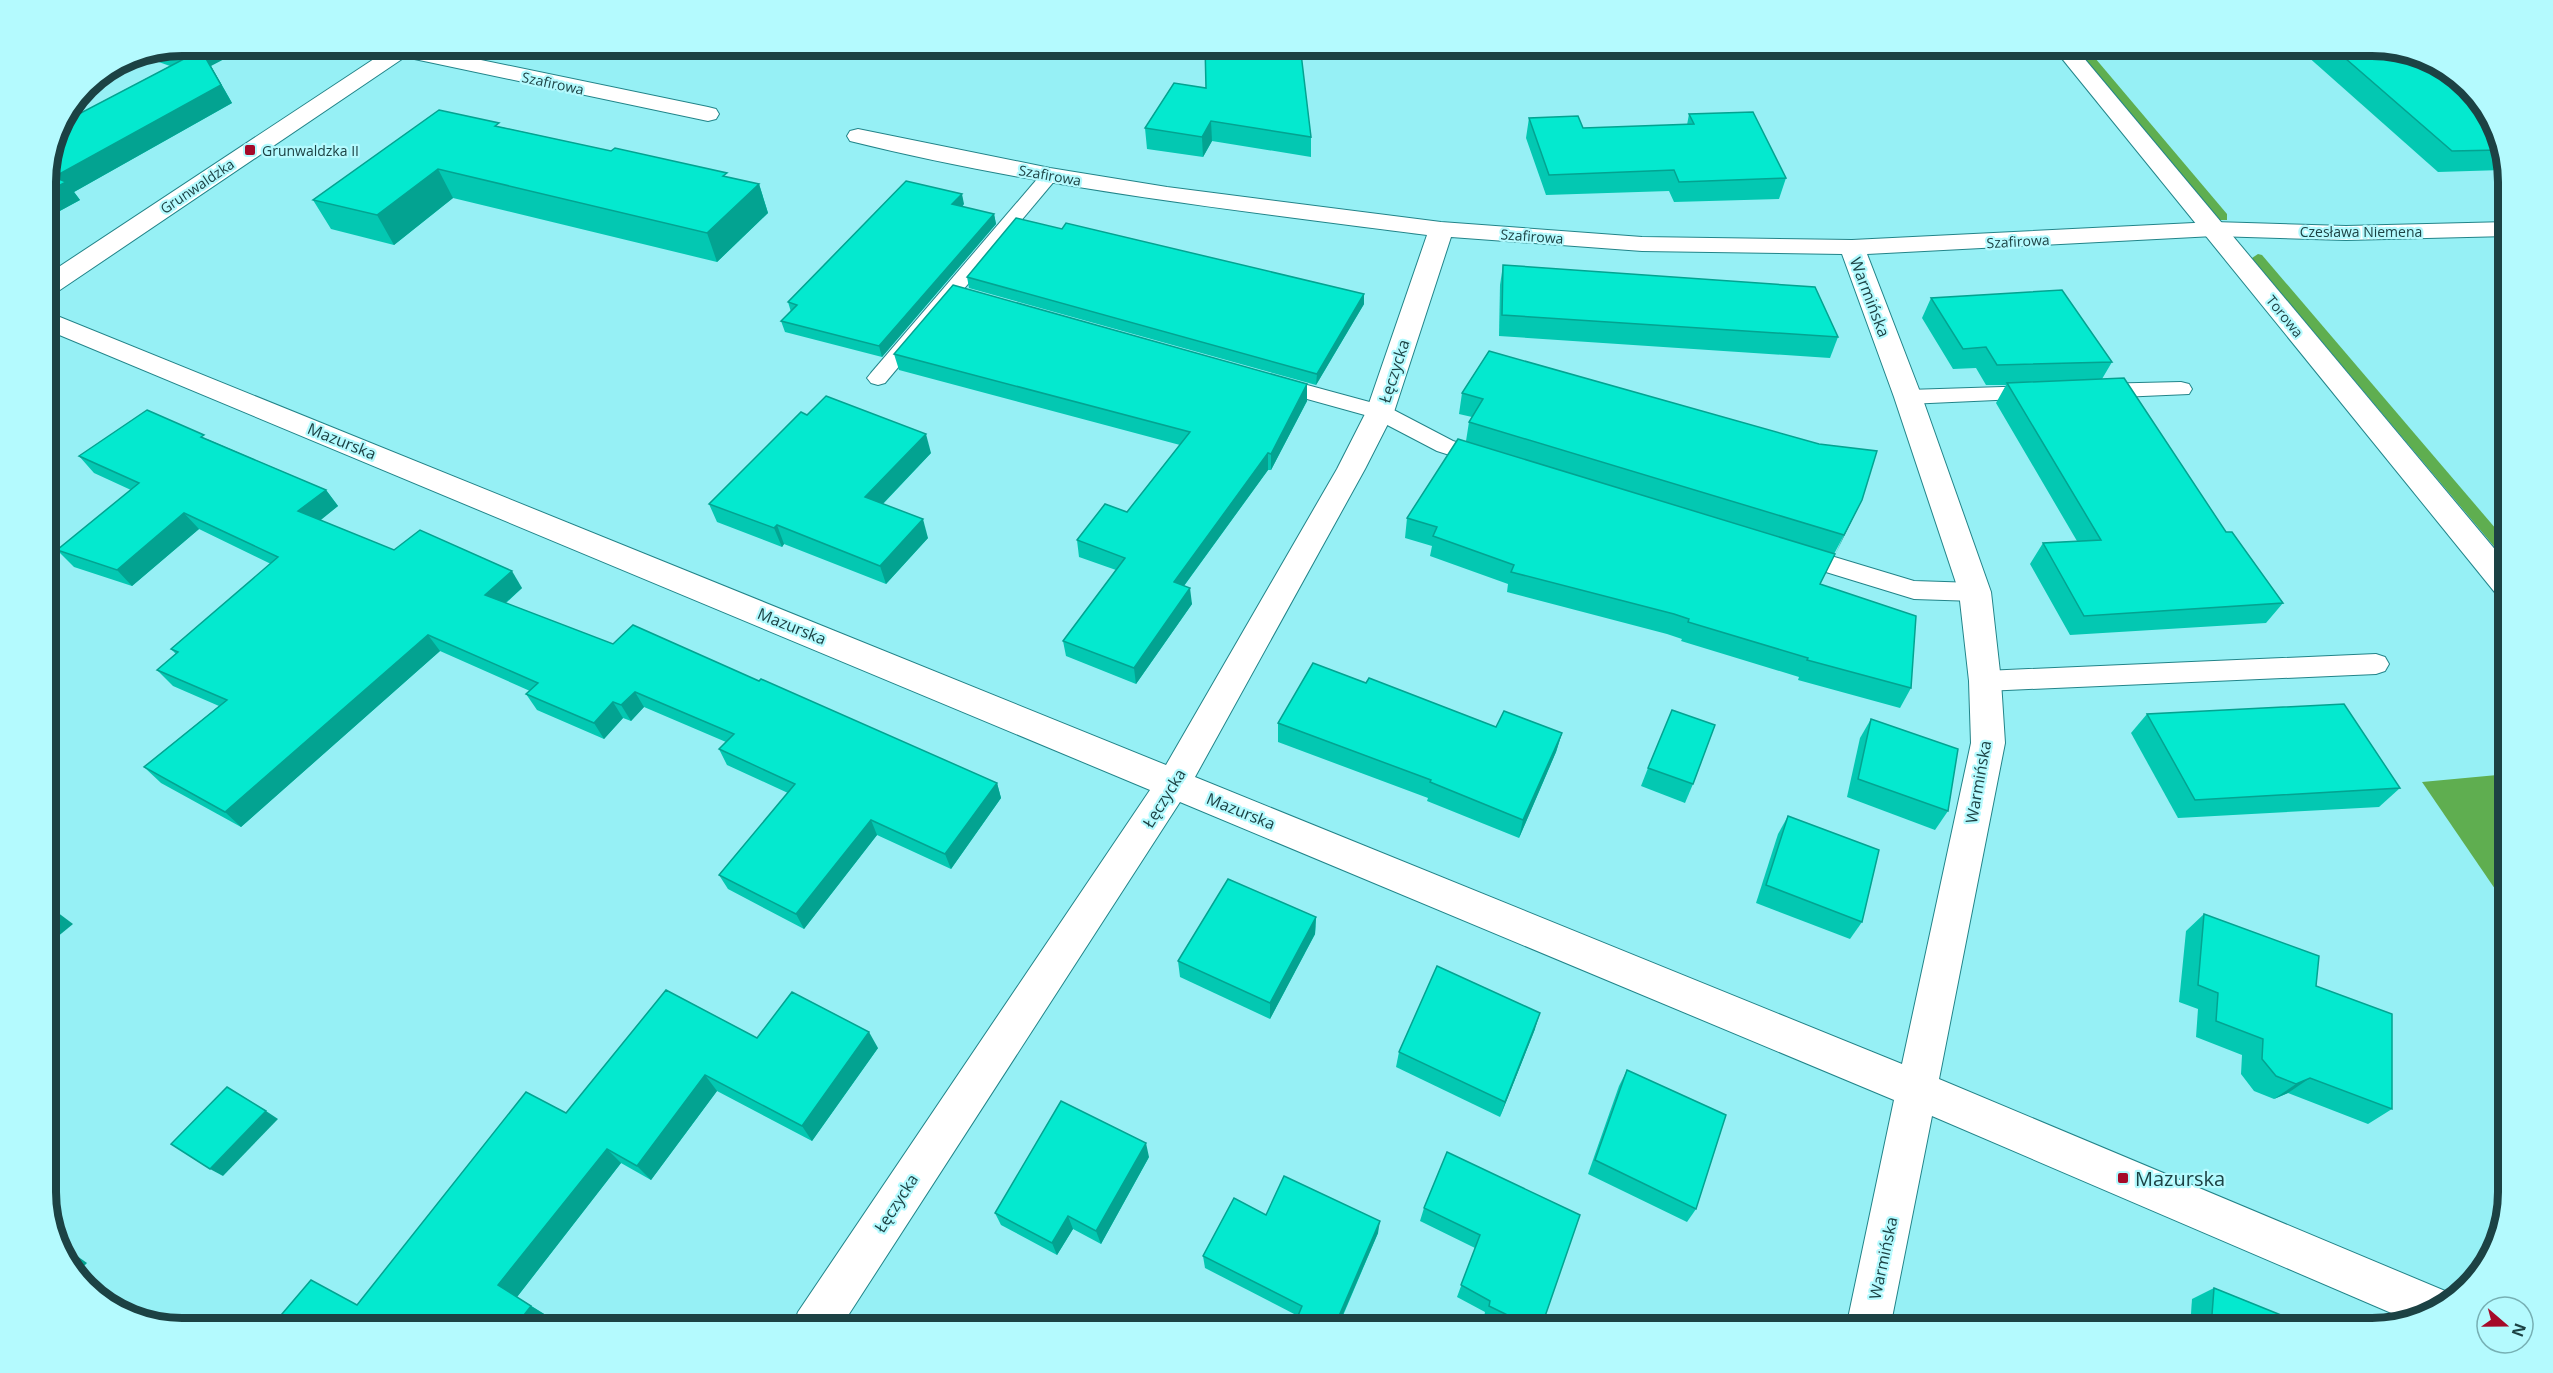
<svg xmlns="http://www.w3.org/2000/svg" width="2553" height="1373" font-family="'Open Sans',sans-serif">
<style>
.water{fill:#5fae50}
.lines{fill:none;stroke-linecap:round;stroke-linejoin:round}
.stream{fill:#5fae50;fill-rule:evenodd}
.lane-casing{stroke:#228489;stroke-width:2}
.street-casing{stroke:#228489;stroke-width:2}
.secondary-casing{stroke:#228489;stroke-width:2}
.lane{fill:#fff;fill-rule:evenodd}
.street{fill:#fff;fill-rule:evenodd}
.secondary{fill:#fff;fill-rule:evenodd}
.wall{fill:#03c8b2}
.shaded-wall{fill:#03a391}
.building{fill:#04e9cf;stroke:#03a391;stroke-width:1.5}
.poi-dot{fill:#a50a29;stroke:#b4fafe;stroke-width:2}
.labels{text-anchor:middle;dominant-baseline:central;stroke-width:4.5;stroke-linejoin:round;paint-order:stroke}
.far-street-label{font-size:14px;fill:#1c4244;stroke:#b4fafe}
.far-poi-label{font-size:14px;fill:#1c4244;stroke:#b4fafe;text-anchor:start}
.street-label{font-size:16px;fill:#1c4244;stroke:#b4fafe}
.near-poi-label{font-size:20px;fill:#1c4244;stroke:#b4fafe;text-anchor:start}
.rim{fill:none;stroke:#1c4244;stroke-width:8}
</style>
<rect width="100%" height="100%" fill="#96f0f5"/>
<polygon class="water" points="2508,774 2508,908 2422,782"/>
<g class="lines">
<g class="stream">
<polygon points="2073,45 2084,45 2227,214 2227,220 2219,220"/>
<polygon points="2258,254 2262,255 2508,543 2508,559 2503,557 2254,261 2252,258"/>
</g>
<g class="lane-casing">
<g id="lane">
<polygon points="1050,170 1056,171 1059,175 1056,179 885,383 878,385 871,383 867,378 871,373 1044,171"/>
<polygon points="1274,376 1388,407 1453,441 1492,453 1495,458 1492,463 1484,466 1437,451 1372,417 1267,388 1263,383 1267,378"/>
<polygon points="2181,382 2189,384 2192,389 2189,394 2097,398 2089,396 2086,391 2089,386 2097,384"/>
<polygon points="2034,386 2042,388 2045,393 2042,398 1908,404 1900,402 1897,397 1900,392 1908,390"/>
<polygon points="1798,546 1914,581 1975,583 1984,586 1987,592 1984,598 1975,601 1914,599 1790,561 1786,555 1790,549"/>
<polygon points="2376,654 2385,657 2389,664 2385,671 2376,674 1985,691 1976,688 1972,681 1976,674 1985,671"/>
</g>
</g>
<g class="street-casing">
<g id="street">
<polygon points="376,45 420,45 418,47 708,107 716,109 719,114 716,119 708,121 405,57 54,294 45,296 45,276 383,53 377,52 374,47"/>
<path d="M 858,129 L 1050,168 L 1167,187 L 1441,222 L 1642,237 L 1852,240 L 2214,222 L 2346,226 L 2508,222 L 2508,236 L 2346,240 L 2214,236 L 1867,254 L 1922,397 L 1991,592 L 2001,681 L 2005,743 L 1939,1079 L 2450,1293 L 2452,1299 L 2447,1305 L 2403,1318 L 1932,1116 L 1890,1328 L 1846,1328 L 1894,1100 L 1180,802 L 840,1328 L 792,1328 L 798,1312 L 1150,790 L 45,329 L 45,311 L 1166,765 L 1337,469 L 1366,412 L 1427,235 C 1234,210 1039,188 850,141 L 847,136 L 850,131 ZM 1451,237 L 1642,251 L 1842,254 L 1894,397 L 1959,592 L 1969,681 L 1971,743 L 1902,1064 L 1195,777 L 1365,469 L 1394,412 Z"/>
</g>
</g>
<g class="secondary-casing">
<polygon id="secondary" points="2051,45 2073,45 2508,565 2508,599 2497,595"/>
</g>
<use href="#lane" class="lane"/>
<use href="#street" class="street"/>
<use href="#secondary" class="secondary"/>
</g>
<g class="wall">
<polygon points="182,45 211,66 232,103 74,192 80,200 45,219 45,173 79,114 170,66 136,54"/>
<polygon points="2312,45 2371,45 2485,106 2505,165 2502,170 2438,172 2306,55"/>
<polygon points="1174,83 1311,137 1311,157 1212,141 1203,157 1147,149 1145,128"/>
<polygon points="1689,114 1786,178 1779,199 1674,202 1669,191 1546,195 1526,138 1529,118 1583,128 1687,125"/>
<polygon points="501,127 759,184 768,213 717,262 453,198 394,245 331,229 313,200"/>
<polygon points="964,204 962,207 994,214 996,224 882,357 785,332 781,321 791,312 788,302"/>
<polygon points="1062,229 1364,294 1364,304 1316,385 969,288 967,277"/>
<polygon points="1503,265 1838,337 1830,358 1499,336 1500,285"/>
<polygon points="1931,298 2112,362 2102,379 2283,603 2266,623 2070,635 2030,564 2043,543 2077,541 1996,403 2006,385 1986,385 1976,368 1953,369 1922,318"/>
<polygon points="1489,351 1852,520 1834,554 1820,584 1911,688 1900,708 1798,680 1799,677 1681,641 1682,639 1667,634 1507,592 1508,584 1430,556 1432,546 1405,538 1407,518 1466,441 1469,422 1472,417 1459,414 1462,393"/>
<polygon points="894,354 1307,384 1307,401 1271,470 1268,470 1184,586 1192,604 1136,684 1066,656 1063,641 1116,570 1079,557 1077,540 1127,512 1180,445 899,370"/>
<polygon points="207,439 326,490 338,506 320,520 394,550 522,588 506,603 613,644 759,681 997,783 1001,798 951,869 877,835 804,929 728,889 719,875 788,793 727,765 719,749 726,742 644,707 631,721 623,718 604,739 537,710 526,694 530,691 440,651 241,827 161,783 144,767 219,706 173,686 157,670 176,654 171,649 271,564 199,529 132,586 74,567 57,550 131,490 94,473 79,456"/>
<polygon points="931,453 883,504 928,538 886,584 784,544 782,547 717,522 709,504"/>
<polygon points="1366,683 1496,727 1562,733 1556,752 1519,838 1427,801 1428,798 1278,742 1278,723"/>
<polygon points="2147,714 2400,788 2379,807 2178,818 2131,733"/>
<polygon points="1871,719 1948,811 1935,830 1847,797 1860,738"/>
<polygon points="1648,768 1693,784 1685,803 1641,786"/>
<polygon points="1788,816 1862,922 1850,939 1756,903 1778,834"/>
<polygon points="2204,914 2316,986 2392,1109 2368,1124 2288,1093 2274,1099 2254,1091 2241,1074 2242,1055 2196,1037 2198,1009 2179,1002 2186,931"/>
<polygon points="1316,917 1315,934 1270,1019 1180,977 1178,961"/>
<polygon points="1535,1029 1500,1117 1396,1067 1399,1052"/>
<polygon points="757,1038 878,1048 812,1141 717,1091 651,1180 621,1163 517,1297 549,1317 540,1328 270,1328 357,1305 566,1113"/>
<polygon points="1627,1070 1696,1209 1687,1222 1588,1174 1619,1086"/>
<polygon points="1447,1152 1541,1328 1507,1328 1484,1317 1485,1312 1457,1297 1475,1248 1420,1221 1424,1208"/>
<polygon points="1149,1157 1101,1244 1073,1229 1057,1255 1001,1225 995,1213"/>
<polygon points="1266,1215 1378,1233 1339,1325 1298,1316 1205,1268 1203,1256"/>
<polygon points="2214,1288 2313,1328 2190,1328 2192,1299"/>
</g>
<g class="shaded-wall">
<polygon points="201,45 251,45 211,66 232,103 74,192 80,200 45,219 45,193 54,177 196,74 183,54"/>
<polygon points="1211,121 1212,141 1203,157 1202,137"/>
<polygon points="438,169 453,198 394,245 377,215"/>
<polygon points="759,184 768,213 717,262 707,233"/>
<polygon points="962,194 964,204 955,215 952,204"/>
<polygon points="994,214 996,224 882,357 879,346"/>
<polygon points="1364,294 1364,304 1316,385 1317,374"/>
<polygon points="1307,384 1307,401 1271,470 1271,454"/>
<polygon points="926,434 931,453 871,516 865,497"/>
<polygon points="1268,453 1268,470 1175,598 1174,582"/>
<polygon points="326,490 338,506 311,528 298,511"/>
<polygon points="1862,500 1852,520 1835,555 1844,535"/>
<polygon points="184,513 199,529 132,586 117,570"/>
<polygon points="923,519 928,538 886,584 880,566"/>
<polygon points="777,525 784,544 782,547 774,528"/>
<polygon points="512,571 522,588 496,611 485,595"/>
<polygon points="1190,588 1192,604 1136,684 1134,668"/>
<polygon points="428,635 440,651 241,827 225,812"/>
<polygon points="635,692 644,707 631,721 621,705"/>
<polygon points="613,702 623,718 604,739 594,723"/>
<polygon points="1562,733 1556,752 1519,838 1523,820"/>
<polygon points="997,783 1001,798 951,869 945,854"/>
<polygon points="871,820 877,835 804,929 796,914"/>
<polygon points="49,906 73,924 45,947 45,909"/>
<polygon points="1316,917 1315,934 1270,1019 1270,1003"/>
<polygon points="1540,1013 1535,1029 1500,1117 1505,1102"/>
<polygon points="869,1032 878,1048 812,1141 802,1126"/>
<polygon points="705,1075 717,1091 651,1180 637,1166"/>
<polygon points="2310,1078 2288,1093 2274,1099 2296,1084"/>
<polygon points="266,1111 278,1119 223,1176 210,1169"/>
<polygon points="1146,1143 1149,1157 1101,1244 1096,1231"/>
<polygon points="607,1149 621,1163 517,1297 498,1285"/>
<polygon points="1068,1216 1073,1229 1057,1255 1052,1243"/>
<polygon points="1380,1221 1378,1233 1337,1328 1336,1323"/>
<polygon points="60,1244 87,1263 76,1274 68,1268"/>
<polygon points="531,1306 549,1317 540,1328 514,1328"/>
</g>
<g class="building">
<polygon points="182,45 201,45 183,54 165,48"/>
<polygon points="1205,45 1300,45 1311,137 1211,121 1202,137 1145,128 1174,83 1206,88"/>
<polygon points="2330,45 2371,45 2428,58 2449,74 2485,106 2489,119 2482,119 2492,128 2500,150 2452,151"/>
<polygon points="201,50 221,85 54,177 66,182 45,193 45,173 56,129 68,110 79,114"/>
<polygon points="439,110 499,123 495,126 611,151 615,148 727,173 723,176 759,184 707,233 438,169 377,215 313,200"/>
<polygon points="1753,112 1786,178 1679,182 1674,170 1549,175 1529,118 1578,116 1583,128 1694,124 1689,114"/>
<polygon points="906,181 962,194 952,204 994,214 879,346 781,321 797,305 788,302"/>
<polygon points="1016,218 1062,229 1066,223 1364,294 1317,374 967,277"/>
<polygon points="1503,265 1815,287 1838,337 1502,315"/>
<polygon points="953,285 1307,384 1271,454 1268,453 1174,582 1190,588 1134,668 1063,641 1125,558 1077,540 1105,504 1127,512 1190,432 894,354"/>
<polygon points="2062,290 2112,362 1997,365 1986,347 1963,349 1931,298"/>
<polygon points="1489,351 1819,444 1877,451 1862,500 1844,535 1469,422 1483,399 1462,393"/>
<polygon points="2124,378 2226,532 2232,532 2283,603 2084,616 2043,543 2101,540 2007,383"/>
<polygon points="826,396 926,434 865,497 923,519 880,566 777,525 774,528 709,504 801,412 807,415"/>
<polygon points="147,410 204,435 201,437 326,490 298,511 394,550 420,530 512,571 485,595 613,644 633,625 759,681 761,679 997,783 945,854 871,820 796,914 719,875 795,784 719,749 734,734 635,692 621,705 613,702 594,723 526,694 538,683 428,635 225,812 144,767 227,700 157,670 178,652 171,649 278,557 184,513 117,570 57,550 139,483 79,456"/>
<polygon points="1458,439 1835,554 1820,584 1916,616 1911,688 1807,660 1808,658 1688,622 1689,619 1674,614 1511,572 1514,565 1433,536 1437,527 1407,518"/>
<polygon points="1313,663 1366,683 1369,678 1496,727 1504,711 1562,733 1523,820 1430,782 1431,780 1278,723"/>
<polygon points="2344,704 2400,788 2195,800 2147,714"/>
<polygon points="1672,710 1715,725 1693,784 1648,768"/>
<polygon points="1871,719 1958,749 1948,811 1858,779"/>
<polygon points="1788,816 1879,850 1862,922 1766,885"/>
<polygon points="1228,879 1316,917 1270,1003 1178,961"/>
<polygon points="2204,914 2319,956 2316,986 2392,1014 2392,1109 2310,1078 2296,1084 2276,1076 2262,1059 2263,1039 2216,1021 2218,993 2198,985"/>
<polygon points="1437,966 1540,1013 1505,1102 1399,1052"/>
<polygon points="666,990 757,1038 792,992 869,1032 802,1126 705,1075 637,1166 607,1149 498,1285 531,1306 514,1328 270,1328 311,1280 357,1305 526,1092 566,1113"/>
<polygon points="1627,1070 1726,1115 1696,1209 1595,1160"/>
<polygon points="227,1087 266,1111 210,1169 171,1144"/>
<polygon points="1061,1101 1146,1143 1096,1231 1068,1216 1052,1243 995,1213"/>
<polygon points="1447,1152 1580,1215 1541,1328 1534,1328 1489,1306 1490,1301 1461,1285 1480,1235 1424,1208"/>
<polygon points="1284,1176 1380,1221 1336,1323 1345,1328 1293,1328 1302,1306 1203,1256 1234,1198 1266,1215"/>
<polygon points="2214,1288 2313,1328 2211,1328"/>
</g>
<g class="poi-dot">
<rect x="244" y="144" width="12" height="12" rx="3"/>
<rect x="2117" y="1172" width="12" height="12" rx="3"/>
</g>
<g class="labels">
<g class="far-street-label">
<text transform="translate(553 83) rotate(12)">Szafirowa</text>
<text transform="translate(1050 175) rotate(10)">Szafirowa</text>
<text transform="translate(197 186) rotate(-34)">Grunwaldzka</text>
<text x="2361" y="231">Czesława Niemena</text>
<text transform="translate(1532 236) rotate(4)">Szafirowa</text>
<text transform="translate(2018 241) rotate(-3)">Szafirowa</text>
<text transform="translate(2285 316) rotate(51)">Torowa</text>
</g>
<g class="far-poi-label">
<text x="262" y="150">Grunwaldzka II</text>
</g>
<g class="street-label">
<text transform="translate(1870 297) rotate(69)">Warmińska</text>
<text transform="translate(1394 371) rotate(-72)">Łęczycka</text>
<text transform="translate(342 441) rotate(22)">Mazurska</text>
<text transform="translate(792 626) rotate(22)">Mazurska</text>
<text transform="translate(1978 782) rotate(-80)">Warmińska</text>
<text transform="translate(1164 798) rotate(-58)">Łęczycka</text>
<text transform="translate(1241 811) rotate(22)">Mazurska</text>
<text transform="translate(896 1203) rotate(-57)">Łęczycka</text>
<text transform="translate(1883 1258) rotate(-78)">Warmińska</text>
</g>
<g class="near-poi-label">
<text x="2135" y="1178">Mazurska</text>
</g>
</g>
<path d="M0 0H2553V1373H0ZM182 56H2372A126 126 0 0 1 2498 182V1192A126 126 0 0 1 2372 1318H182A126 126 0 0 1 56 1192V182A126 126 0 0 1 182 56Z" fill="#b4fafe" fill-rule="evenodd"/>
<path class="rim" d="M182 56H2372A126 126 0 0 1 2498 182V1192A126 126 0 0 1 2372 1318H182A126 126 0 0 1 56 1192V182A126 126 0 0 1 182 56Z"/>
<g transform="translate(2505 1325) rotate(110)"><circle r="28" fill="#b4fafe" stroke="#77b0b4" stroke-width="1.5"/>
<path d="M0-4.5L10 22L0 15L-10 22Z" fill="#a50a29"/>
<text y="-9" font-size="16" font-weight="bold" text-anchor="middle" fill="#1c4244">N</text>
</g>
</svg>
